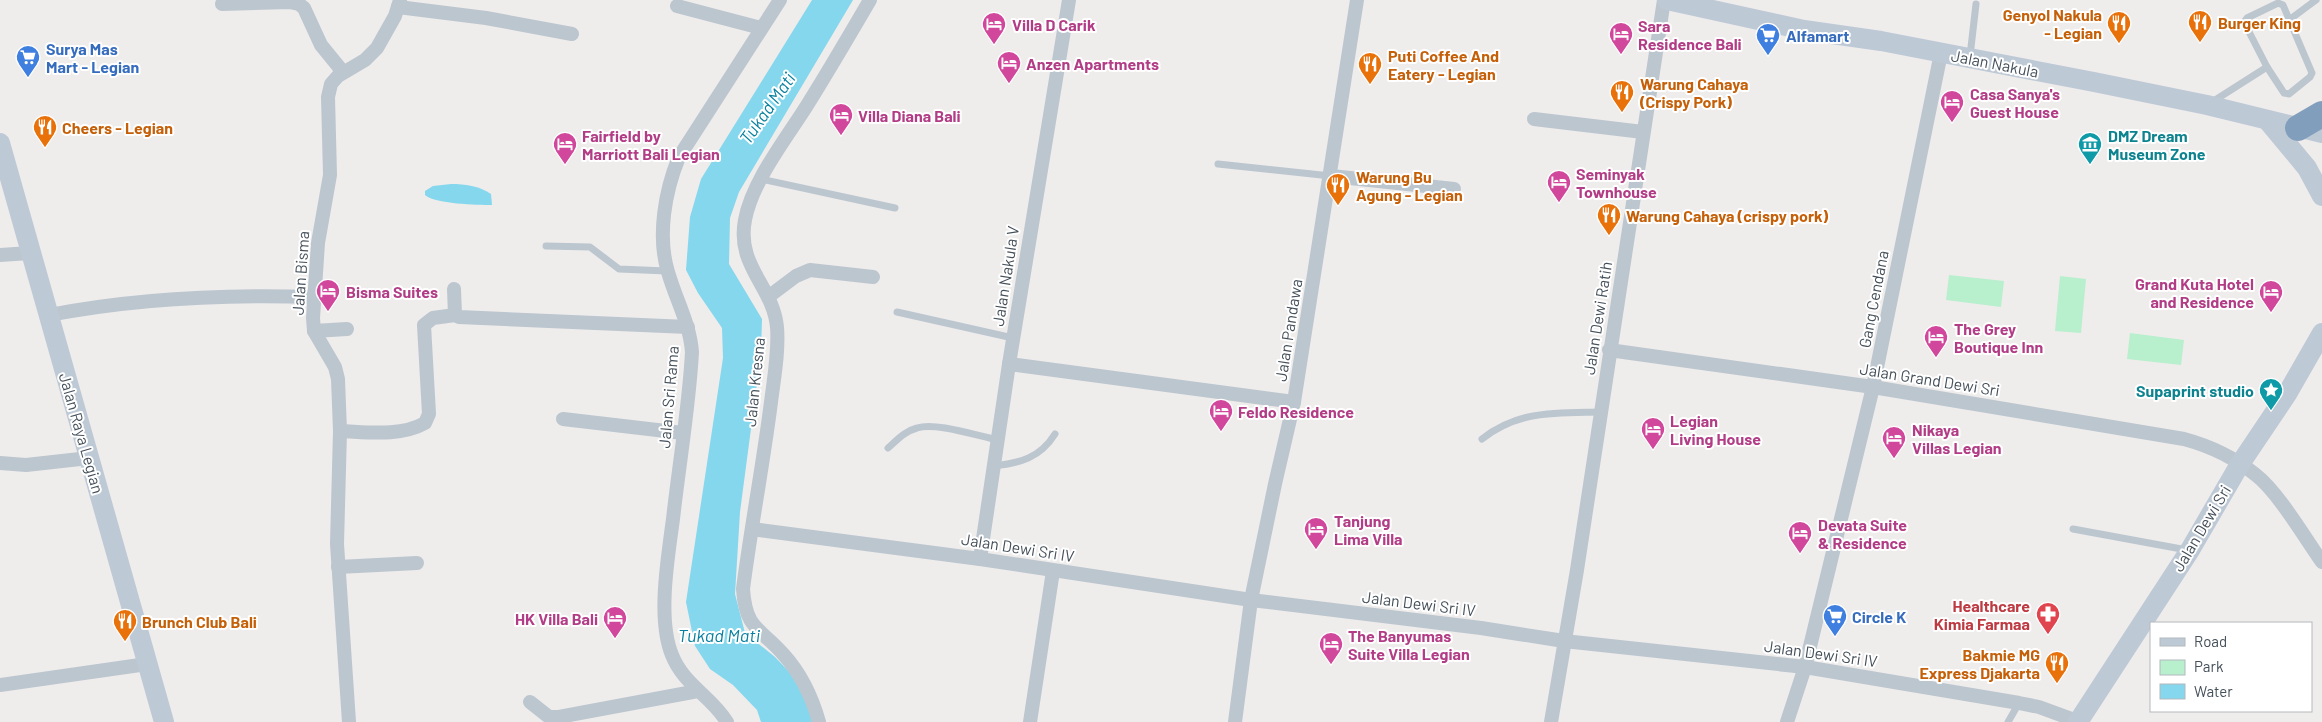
<svg xmlns="http://www.w3.org/2000/svg" width="2322" height="722" font-family="Barlow,sans-serif">
<style>
.green{fill:#b8efcd}
.water{fill:#84d7ed}
.lines{fill:none;stroke-linecap:round;stroke-linejoin:round}
.lane{stroke:#bcc6cf;stroke-width:7}
.street{stroke:#bcc6cf;stroke-width:14}
.secondary{stroke:#bec9d6;stroke-width:20}
.highway{stroke:#829ebd;stroke-width:26}
.labels{text-anchor:middle;dominant-baseline:central;stroke-width:4;stroke-linejoin:round;paint-order:stroke}
.food-label{font-size:16px;font-weight:bold;fill:#c56008;stroke:#fff;text-anchor:start}
.hotel-label{font-size:16px;font-weight:bold;fill:#b23c85;stroke:#fff;text-anchor:start}
.shop-label{font-size:16px;font-weight:bold;fill:#366cbe;stroke:#fff;text-anchor:start}
.street-label{font-size:16px;fill:#444f59;stroke:#fff}
.culture-label{font-size:16px;font-weight:bold;fill:#0d838f;stroke:#fff;text-anchor:start}
.health-label{font-size:16px;font-weight:bold;fill:#be3a42;stroke:#fff;text-anchor:end}
.water-label{font-size:18px;font-style:italic;fill:#0a80a0;stroke:#fff}
</style>
<rect width="100%" height="100%" fill="#efecec"/>
<g class="green">
<polygon points="1949,275 2004,281 2001,307 1946,300"/>
<polygon points="2060,276 2086,279 2081,333 2055,331"/>
<polygon points="2130,333 2184,340 2181,365 2127,359"/>
</g>
<g class="water">
<polygon points="812,0 853,0 739,192 730,218 729,264 762,319 761,353 740,512 735,594 745,633 775,657 798,681 813,722 761,722 757,710 733,685 710,669 695,646 686,602 723,358 722,328 698,293 686,270 690,217 701,179"/>
<path d="M 451,184 C 465,184 479,186 491,194 L 492,205 C 478,205 434,204 425,195 L 425,191 L 433,186 Z"/>
</g>
<g class="lines">
<g class="lane">
<polygon points="2278,3 2283,5 2312,73 2310,77 2289,94 2284,93 2267,67 2244,22 2247,18"/>
<polyline points="2289,20 2316,0"/>
<polyline points="1970,56 1976,4"/>
<polyline points="2212,102 2267,67"/>
<polyline points="1218,164 1331,176"/>
<polyline points="761,179 895,208"/>
<polyline points="546,246 590,247 619,269 667,271"/>
<polyline points="897,312 1013,338"/>
<path d="M 1482,439 C 1519,410 1556,413 1600,412"/>
<path d="M 888,448 C 897,440 905,431 917,428 C 936,422 977,436 998,440"/>
<path d="M 994,466 C 1020,463 1040,458 1055,434"/>
<polyline points="2073,529 2187,550"/>
<polyline points="2008,722 2019,703"/>
</g>
<g class="street">
<polyline points="222,4 289,2 299,4 304,8 321,45 343,72"/>
<polyline points="677,6 761,28"/>
<polyline points="398,7 486,18 572,34"/>
<polyline points="1534,119 1643,132"/>
<polyline points="1331,176 1454,189"/>
<polyline points="0,255 30,253"/>
<polyline points="454,289 455,315 459,317 688,327"/>
<polyline points="768,297 796,276 810,270 873,277"/>
<path d="M 49,315 C 137,298 224,294 314,297"/>
<polyline points="314,331 347,329"/>
<path d="M 1609,350 L 1873,387 L 2184,439 C 2210,446 2235,458 2256,475 C 2278,492 2305,538 2322,562"/>
<polyline points="1009,364 1294,402"/>
<polyline points="563,419 683,433"/>
<path d="M 340,431 C 367,432 400,437 425,423 L 429,414 L 424,325 L 433,318 L 455,315"/>
<polyline points="0,463 26,465 89,458"/>
<polyline points="752,529 980,559 1251,600 1481,628 1564,641 1805,667 2019,703 2039,707 2080,722"/>
<polyline points="980,559 1009,364 1069,0"/>
<polyline points="338,567 417,563"/>
<polyline points="0,685 147,664"/>
<polyline points="530,702 549,717 559,717 698,691"/>
<polyline points="349,722 337,544 340,431 338,379 335,367 314,331 313,318 318,243 330,175 328,97 331,84 338,76 365,60 377,48 395,16 400,0"/>
<path d="M 727,722 C 712,697 683,684 672,655 C 657,619 668,557 673,519 C 679,464 689,408 692,352 C 690,324 676,300 668,272 C 657,236 665,191 679,157 L 780,0"/>
<path d="M 819,722 C 812,697 801,674 784,655 C 760,627 746,631 743,589 C 751,527 763,465 771,402 C 774,378 779,351 777,327 C 773,286 736,266 745,220 C 752,182 785,140 806,107 C 828,72 849,36 870,0"/>
<polyline points="1030,722 1053,571"/>
<polyline points="1235,722 1251,600 1275,484 1294,402 1357,0"/>
<polyline points="1551,722 1577,570 1664,0"/>
<polyline points="1787,722 1805,667 1873,387 1941,53"/>
</g>
<g class="secondary">
<polyline points="1667,0 1804,30 1881,41 2094,82 2207,105 2322,133"/>
<polyline points="2268,121 2307,168 2322,196"/>
<polyline points="0,143 164,722"/>
<polyline points="2078,722 2190,550 2240,464 2287,394 2322,333"/>
</g>
<polyline class="highway" points="2298,128 2322,114"/>
</g>
<defs>
<g id="restaurant-pin" transform="scale(1.25)"><path d="M0 17L-7.5 6A9.5 9.5 0 1 1 7.5 6Z" fill="#e8710a" stroke="#fff"/><path d="M-5-6h1v4h1v-4h1v4h1v-4h1v5L-1.5 .5V6h-2V.5L-5-1ZM5-6V6H3V1.5H1.5Q1.5-4 5-6Z" fill="#fff"/></g>
<g id="hotel-pin" transform="scale(1.25)"><path d="M0 17L-7.5 6A9.5 9.5 0 1 1 7.5 6Z" fill="#d1479c" stroke="#fff"/><path d="M-6-4.5h1.5V1H6V5H4.5V3h-9V5H-6ZM-4 0a1.8 1.8 0 1 1 3.6 0ZM.5 0V-2.5h3Q6-2.5 6 0Z" fill="#fff"/></g>
<g id="supermarket-pin" transform="scale(1.25)"><path d="M0 17L-7.5 6A9.5 9.5 0 1 1 7.5 6Z" fill="#3f7fe0" stroke="#fff"/><path d="M-6-5.5h2.5l.6 2H6L4.5 2H-2.5L-4.4-4H-6ZM-1.5 3.2a1.3 1.3 0 1 0 .1 0ZM3 3.2a1.3 1.3 0 1 0 .1 0Z" fill="#fff"/></g>
<g id="museum-pin" transform="scale(1.25)"><path d="M0 17L-7.5 6A9.5 9.5 0 1 1 7.5 6Z" fill="#0f9aa8" stroke="#fff"/><path d="M0-6L6-3V-2H-6V-3ZM-5-1h2V3h-2ZM-1-1h2V3h-2ZM3-1h2V3H3ZM-6 4H6V6H-6Z" fill="#fff"/></g>
<g id="sight-pin" transform="scale(1.25)"><path d="M0 17L-7.5 6A9.5 9.5 0 1 1 7.5 6Z" fill="#0f9aa8" stroke="#fff"/><path d="M0-6L1.8-2.2L6-1.7L2.9 1.2L3.7 5.4L0 3.3L-3.7 5.4L-2.9 1.2L-6-1.7L-1.8-2.2Z" fill="#fff"/></g>
<g id="pharmacy-pin" transform="scale(1.25)"><path d="M0 17L-7.5 6A9.5 9.5 0 1 1 7.5 6Z" fill="#e0444e" stroke="#fff"/><path d="M-2-6h4v4h4v4h-4v4h-4v-4h-4v-4h4Z" fill="#fff"/></g>
</defs>
<g fill-rule="evenodd">
<use href="#restaurant-pin" x="2200" y="22"/>
<use href="#restaurant-pin" x="2119" y="23"/>
<use href="#hotel-pin" x="994" y="24"/>
<use href="#hotel-pin" x="1621" y="34"/>
<use href="#supermarket-pin" x="1768" y="35"/>
<use href="#supermarket-pin" x="28" y="57"/>
<use href="#hotel-pin" x="1009" y="63"/>
<use href="#restaurant-pin" x="1370" y="64"/>
<use href="#restaurant-pin" x="1622" y="92"/>
<use href="#hotel-pin" x="1952" y="102"/>
<use href="#hotel-pin" x="841" y="115"/>
<use href="#restaurant-pin" x="45" y="127"/>
<use href="#hotel-pin" x="565" y="144"/>
<use href="#museum-pin" x="2090" y="144"/>
<use href="#hotel-pin" x="1559" y="182"/>
<use href="#restaurant-pin" x="1338" y="185"/>
<use href="#restaurant-pin" x="1609" y="215"/>
<use href="#hotel-pin" x="328" y="291"/>
<use href="#hotel-pin" x="2271" y="292"/>
<use href="#hotel-pin" x="1936" y="337"/>
<use href="#sight-pin" x="2271" y="390"/>
<use href="#hotel-pin" x="1221" y="411"/>
<use href="#hotel-pin" x="1653" y="429"/>
<use href="#hotel-pin" x="1894" y="438"/>
<use href="#hotel-pin" x="1316" y="529"/>
<use href="#hotel-pin" x="1800" y="533"/>
<use href="#pharmacy-pin" x="2048" y="614"/>
<use href="#supermarket-pin" x="1835" y="616"/>
<use href="#hotel-pin" x="615" y="618"/>
<use href="#restaurant-pin" x="125" y="621"/>
<use href="#hotel-pin" x="1331" y="644"/>
<use href="#restaurant-pin" x="2057" y="663"/>
</g>
<g class="labels">
<g class="food-label">
<text x="2102" y="14" text-anchor="end">Genyol Nakula<tspan x="2102" dy="18">- Legian</tspan></text>
<text x="2218" y="22">Burger King</text>
<text x="1388" y="55">Puti Coffee And<tspan x="1388" dy="18">Eatery - Legian</tspan></text>
<text x="1640" y="83">Warung Cahaya<tspan x="1640" dy="18">(Crispy Pork)</tspan></text>
<text x="62" y="127">Cheers - Legian</text>
<text x="1356" y="176">Warung Bu<tspan x="1356" dy="18">Agung - Legian</tspan></text>
<text x="1626" y="215">Warung Cahaya (crispy pork)</text>
<text x="142" y="621">Brunch Club Bali</text>
<text x="2040" y="654" text-anchor="end">Bakmie MG<tspan x="2040" dy="18">Express Djakarta</tspan></text>
</g>
<g class="hotel-label">
<text x="1012" y="24">Villa D Carik</text>
<text x="1638" y="25">Sara<tspan x="1638" dy="18">Residence Bali</tspan></text>
<text x="1026" y="63">Anzen Apartments</text>
<text x="1970" y="93">Casa Sanya's<tspan x="1970" dy="18">Guest House</tspan></text>
<text x="858" y="115">Villa Diana Bali</text>
<text x="582" y="135">Fairfield by<tspan x="582" dy="18">Marriott Bali Legian</tspan></text>
<text x="1576" y="173">Seminyak<tspan x="1576" dy="18">Townhouse</tspan></text>
<text x="2254" y="283" text-anchor="end">Grand Kuta Hotel<tspan x="2254" dy="18">and Residence</tspan></text>
<text x="346" y="291">Bisma Suites</text>
<text x="1954" y="328">The Grey<tspan x="1954" dy="18">Boutique Inn</tspan></text>
<text x="1238" y="411">Feldo Residence</text>
<text x="1670" y="420">Legian<tspan x="1670" dy="18">Living House</tspan></text>
<text x="1912" y="429">Nikaya<tspan x="1912" dy="18">Villas Legian</tspan></text>
<text x="1334" y="520">Tanjung<tspan x="1334" dy="18">Lima Villa</tspan></text>
<text x="1818" y="524">Devata Suite<tspan x="1818" dy="18">&amp; Residence</tspan></text>
<text x="598" y="618" text-anchor="end">HK Villa Bali</text>
<text x="1348" y="635">The Banyumas<tspan x="1348" dy="18">Suite Villa Legian</tspan></text>
</g>
<g class="shop-label">
<text x="1786" y="35">Alfamart</text>
<text x="46" y="48">Surya Mas<tspan x="46" dy="18">Mart - Legian</tspan></text>
<text x="1852" y="616">Circle K</text>
</g>
<g class="street-label">
<text transform="translate(1995 63) rotate(11)">Jalan Nakula</text>
<text transform="translate(300 273) rotate(-86)">Jalan Bisma</text>
<text transform="translate(1005 276) rotate(-81)">Jalan Nakula V</text>
<text transform="translate(1873 299) rotate(-79)">Gang Cendana</text>
<text transform="translate(1597 318) rotate(-81)">Jalan Dewi Ratih</text>
<text transform="translate(1288 330) rotate(-81)">Jalan Pandawa</text>
<text transform="translate(1930 379) rotate(9)">Jalan Grand Dewi Sri</text>
<text transform="translate(754 382) rotate(-84)">Jalan Kresna</text>
<text transform="translate(668 397) rotate(-85)">Jalan Sri Rama</text>
<text transform="translate(82 433) rotate(74)">Jalan Raya Legian</text>
<text transform="translate(2201 528) rotate(-59)">Jalan Dewi Sri</text>
<text transform="translate(1018 547) rotate(9)">Jalan Dewi Sri IV</text>
<text transform="translate(1419 603) rotate(7)">Jalan Dewi Sri IV</text>
<text transform="translate(1821 653) rotate(8)">Jalan Dewi Sri IV</text>
</g>
<g class="culture-label">
<text x="2108" y="135">DMZ Dream<tspan x="2108" dy="18">Museum Zone</tspan></text>
<text x="2254" y="390" text-anchor="end">Supaprint studio</text>
</g>
<g class="health-label">
<text x="2030" y="605">Healthcare<tspan x="2030" dy="18">Kimia Farmaa</tspan></text>
</g>
<g class="water-label">
<text transform="translate(767 108) rotate(-55)">Tukad Mati</text>
<text x="719" y="635">Tukad Mati</text>
</g>
</g>
<rect x="2150" y="622" width="162" height="90" fill="#ffffff" stroke="#b4b9bd"/>
<rect x="2160" y="638" width="25" height="8" fill="#bec9d6" stroke="#b4b9bd"/>
<text x="2194" y="647" font-size="15" fill="#444f59">Road</text>
<rect x="2160" y="660" width="25" height="15" fill="#b8efcd" stroke="#b4b9bd"/>
<text x="2194" y="672" font-size="15" fill="#444f59">Park</text>
<rect x="2160" y="684" width="25" height="15" fill="#84d7ed" stroke="#b4b9bd"/>
<text x="2194" y="697" font-size="15" fill="#444f59">Water</text>
</svg>
